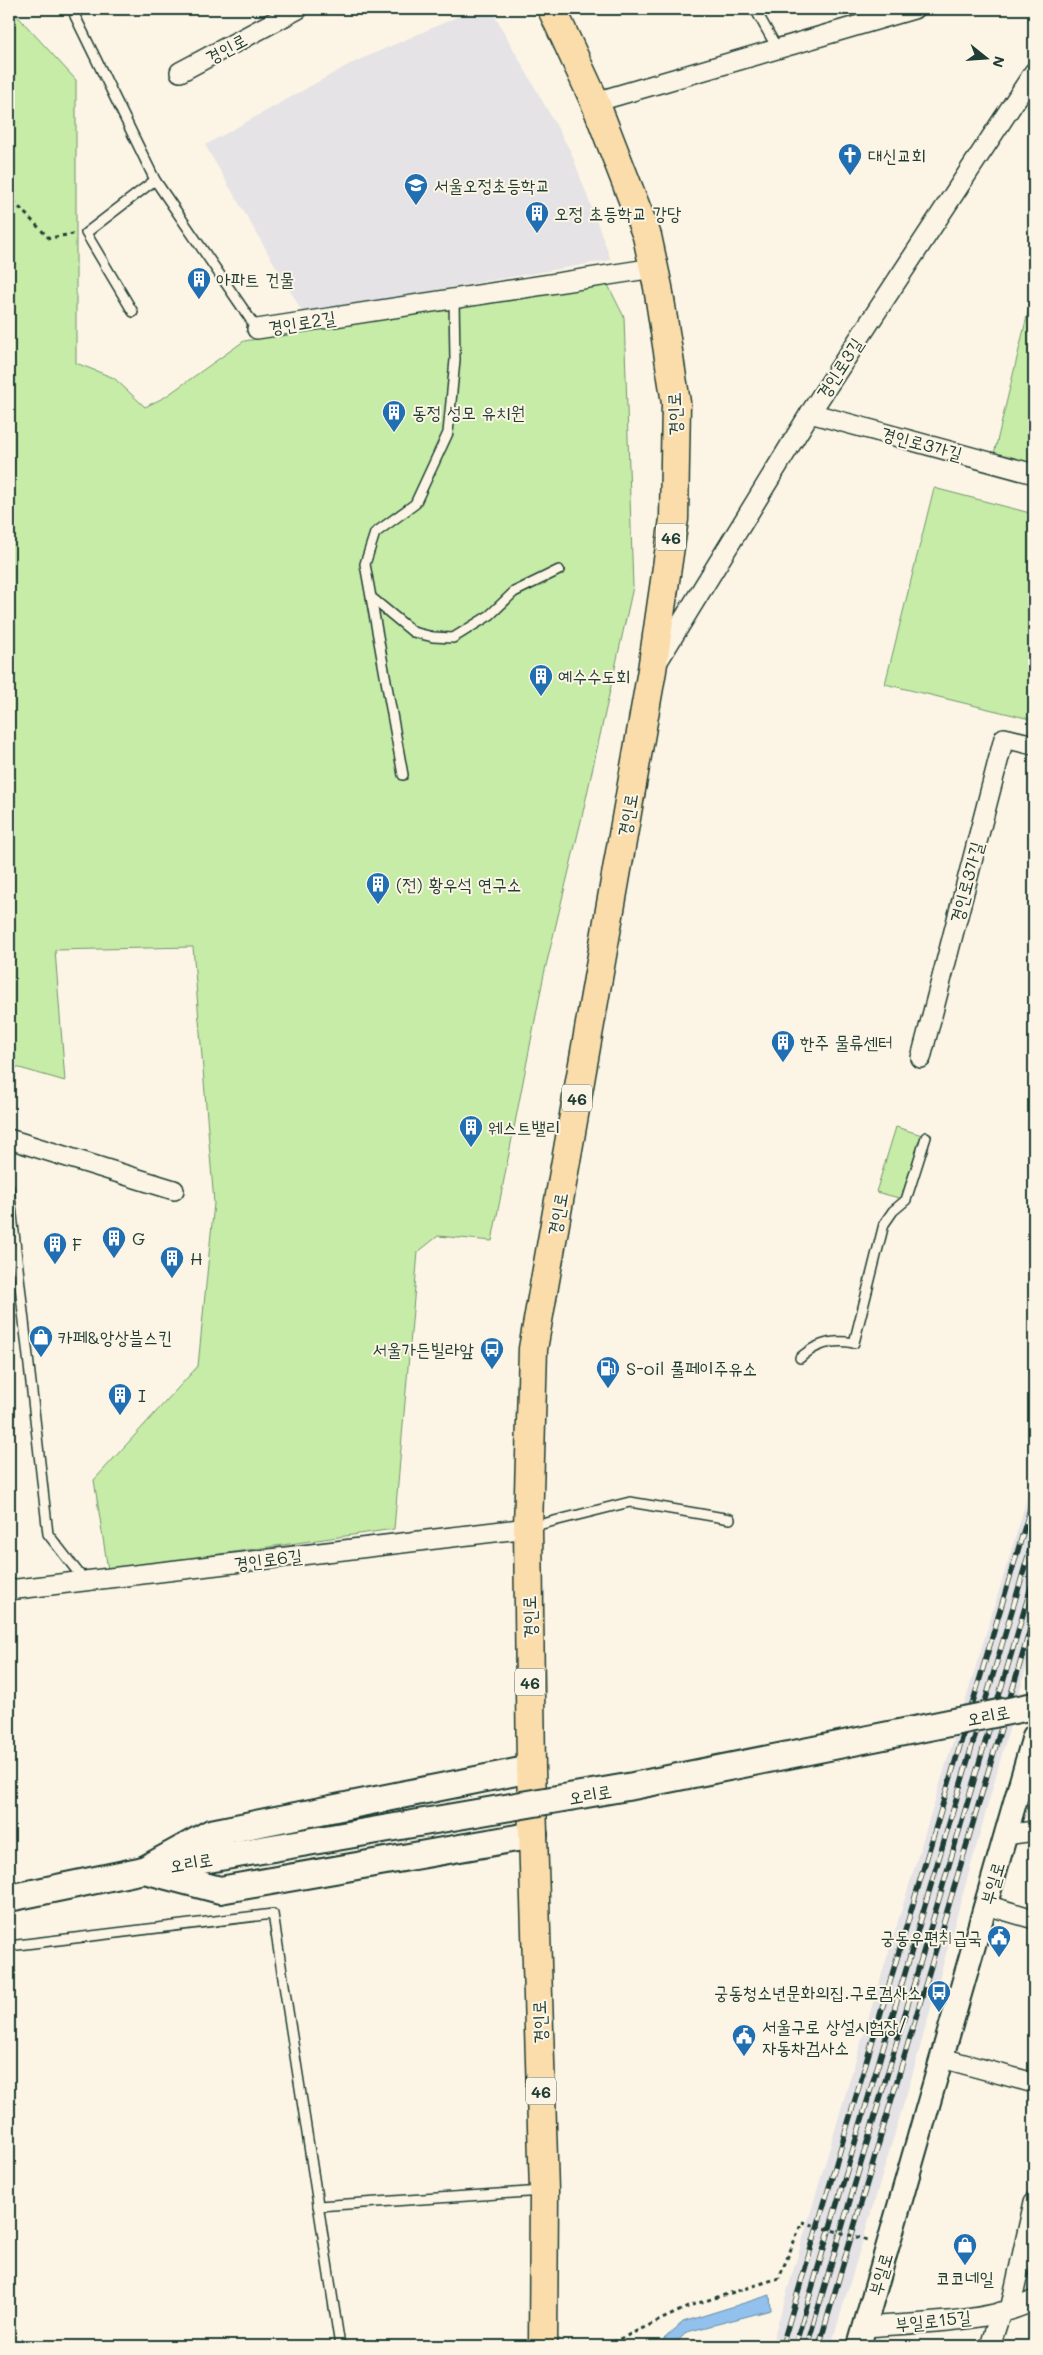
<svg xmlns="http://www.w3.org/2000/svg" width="1043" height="2355" font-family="Mali,'Poor Story',sans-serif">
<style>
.built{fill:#e5e3e6}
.green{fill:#c6eca7;stroke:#72946e}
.water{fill:#92c1ed;stroke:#648ca3}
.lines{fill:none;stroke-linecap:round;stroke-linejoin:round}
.service-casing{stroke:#1f3d34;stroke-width:12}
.minor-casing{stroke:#1f3d34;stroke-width:22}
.tertiary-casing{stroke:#1f3d34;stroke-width:26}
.secondary-casing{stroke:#1f3d34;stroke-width:30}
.primary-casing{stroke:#1f3d34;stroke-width:31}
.path{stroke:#1f3d34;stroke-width:3;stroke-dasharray:4 4;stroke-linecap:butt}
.service{stroke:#fcf5e5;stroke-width:9}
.minor{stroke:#fcf5e5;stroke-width:19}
.tertiary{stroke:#fcf5e5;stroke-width:22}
.secondary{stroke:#fcf5e5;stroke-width:26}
.primary{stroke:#fbddab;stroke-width:28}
.rail-casing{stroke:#1f3d34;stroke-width:5.5}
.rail{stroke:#fcf5e5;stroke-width:4;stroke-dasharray:11;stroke-linecap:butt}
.secondary-bridge-casing{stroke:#1f3d34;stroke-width:30;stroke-linecap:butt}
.path-bridge{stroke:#1f3d34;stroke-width:3;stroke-dasharray:4 4;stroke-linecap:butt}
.secondary-bridge{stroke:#fcf5e5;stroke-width:26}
.labels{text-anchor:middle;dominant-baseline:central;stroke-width:4;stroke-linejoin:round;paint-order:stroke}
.shield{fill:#fcf5e5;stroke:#617469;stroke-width:1}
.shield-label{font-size:16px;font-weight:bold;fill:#1f3d34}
.street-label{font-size:18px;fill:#1f3d34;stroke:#fcf5e5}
.poi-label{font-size:18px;fill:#1f3d34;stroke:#fcf5e5;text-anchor:start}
</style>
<rect width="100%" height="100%" fill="#fcf5e5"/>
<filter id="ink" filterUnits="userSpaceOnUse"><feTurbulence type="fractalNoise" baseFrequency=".02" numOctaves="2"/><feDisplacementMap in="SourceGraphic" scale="10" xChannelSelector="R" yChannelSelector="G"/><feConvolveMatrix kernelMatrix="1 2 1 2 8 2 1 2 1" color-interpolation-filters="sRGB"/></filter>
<g filter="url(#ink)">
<g class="built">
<polygon points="475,9 491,9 571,152 611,260 303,313 205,145 350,64"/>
<polygon points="1034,1476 1034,1640 912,2076 831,2346 771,2346 855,2062"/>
</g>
<g class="green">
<polygon points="9,9 11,9 76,80 76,363 114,378 145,407 165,397 244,341 607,283 624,317 633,587 581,821 544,974 492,1241 438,1236 418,1252 394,1529 108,1570 94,1480 198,1366 214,1203 193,947 55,950 65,1081 9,1065"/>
<polygon points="1034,287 1034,465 994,454"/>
<polygon points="934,488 1034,514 1034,720 885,684"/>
<polygon points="896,1127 922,1135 903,1199 876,1192"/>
</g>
<polygon class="water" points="770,2295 771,2310 687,2332 673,2346 656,2346 683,2322"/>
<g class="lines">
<g class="service-casing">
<g id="service">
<polyline points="75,9 75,16 155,180 257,329"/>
<polyline points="755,9 777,48"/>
<polyline points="133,312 86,233 155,180"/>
<polyline points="373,599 413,632 433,637 453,638 490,615 514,592 559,570"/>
<polyline points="403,775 365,564 375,533 415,504 448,433 455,360 454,299"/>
<polyline points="9,1188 48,1534 84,1580"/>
<path d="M 800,1358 C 816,1343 833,1339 854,1343 L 884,1224 L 893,1211 L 906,1200 L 926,1137"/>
<polyline points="530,1527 630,1502 730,1519"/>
<polyline points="9,1946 273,1914 340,2346"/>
<polyline points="318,2206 542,2191"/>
</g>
</g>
<g class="minor-casing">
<g id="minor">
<polyline points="180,72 298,9"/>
<polyline points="595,102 914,9"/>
<polyline points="257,329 654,268"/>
<polyline points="810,413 1034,474"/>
<polyline points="658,661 810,413 1034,72"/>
<polyline points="921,1058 1004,738 1034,745"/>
<polyline points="9,1139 174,1190"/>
<polyline points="9,1590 528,1528"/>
<polyline points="1006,1835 1034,1831"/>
<polyline points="986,1905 1034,1919"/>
<polyline points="942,2058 1034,2083"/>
<polyline points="1010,2310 1034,2202"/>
<path d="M 865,2327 C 913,2323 994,2323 1034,2300"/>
<polyline points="990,2346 1001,2312"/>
</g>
</g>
<g class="tertiary-casing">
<polyline id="tertiary" points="859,2346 1034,1736"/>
</g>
<g class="secondary-casing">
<g id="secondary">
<polyline points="144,1870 211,1833 531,1769"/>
<polyline points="144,1870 220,1890 534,1835"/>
<polyline points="9,1898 144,1870 325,1839"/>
</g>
</g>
<g class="primary-casing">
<polyline id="primary" points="543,2346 544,2191 531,1769 528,1528 533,1349 652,670 674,519 676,403 658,287 647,236 595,102 552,9"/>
</g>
<g class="path">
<polyline points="9,205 12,200 49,238 73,234"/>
<polyline points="605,2346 692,2305 779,2278 802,2222"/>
</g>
<use href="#service" class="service"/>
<use href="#minor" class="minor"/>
<use href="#tertiary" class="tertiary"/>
<use href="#secondary" class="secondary"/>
<use href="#primary" class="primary"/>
<g class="rail-casing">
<g id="rail">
<polyline points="782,2346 1034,1496"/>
<polyline points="795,2346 1034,1536"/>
<polyline points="807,2346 1034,1577"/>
<polyline points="819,2346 1034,1616"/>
</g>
</g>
<use href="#rail" class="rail"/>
<g class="secondary-bridge-casing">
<polyline id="secondary-bridge" points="325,1839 633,1786 1034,1706"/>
</g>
<polyline class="path-bridge" points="802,2222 868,2240"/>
<use href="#secondary-bridge" class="secondary-bridge"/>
</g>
</g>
<defs>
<g id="church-pin" transform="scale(1.25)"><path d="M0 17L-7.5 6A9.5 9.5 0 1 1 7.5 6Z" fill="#1f6fb2" stroke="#fcf5e5"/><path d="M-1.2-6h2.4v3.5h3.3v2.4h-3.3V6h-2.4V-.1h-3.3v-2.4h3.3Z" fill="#fff"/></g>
<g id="school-pin" transform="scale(1.25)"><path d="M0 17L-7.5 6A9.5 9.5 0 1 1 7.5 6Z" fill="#1f6fb2" stroke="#fcf5e5"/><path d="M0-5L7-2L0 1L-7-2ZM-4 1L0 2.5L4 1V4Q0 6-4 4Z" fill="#fff"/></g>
<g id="building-pin" transform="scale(1.25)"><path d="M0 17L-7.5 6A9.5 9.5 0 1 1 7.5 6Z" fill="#1f6fb2" stroke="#fcf5e5"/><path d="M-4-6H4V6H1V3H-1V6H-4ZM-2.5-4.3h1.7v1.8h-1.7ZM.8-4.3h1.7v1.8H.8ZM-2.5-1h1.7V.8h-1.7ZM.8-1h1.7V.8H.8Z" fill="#fff"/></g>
<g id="shop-pin" transform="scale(1.25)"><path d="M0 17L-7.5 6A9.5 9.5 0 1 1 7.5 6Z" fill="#1f6fb2" stroke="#fcf5e5"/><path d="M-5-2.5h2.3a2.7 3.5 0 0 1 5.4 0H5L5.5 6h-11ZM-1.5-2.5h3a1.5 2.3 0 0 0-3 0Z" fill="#fff"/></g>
<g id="bus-pin" transform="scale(1.25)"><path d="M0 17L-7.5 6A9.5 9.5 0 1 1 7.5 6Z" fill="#1f6fb2" stroke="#fcf5e5"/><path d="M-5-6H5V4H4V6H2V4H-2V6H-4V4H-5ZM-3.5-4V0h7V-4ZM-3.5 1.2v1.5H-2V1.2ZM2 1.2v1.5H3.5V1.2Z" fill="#fff"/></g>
<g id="fuel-pin" transform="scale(1.25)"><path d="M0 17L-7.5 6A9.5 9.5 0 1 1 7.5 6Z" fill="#1f6fb2" stroke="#fcf5e5"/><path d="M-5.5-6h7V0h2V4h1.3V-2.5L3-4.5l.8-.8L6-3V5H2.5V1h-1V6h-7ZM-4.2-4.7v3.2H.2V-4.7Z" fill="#fff"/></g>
<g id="civic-pin" transform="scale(1.25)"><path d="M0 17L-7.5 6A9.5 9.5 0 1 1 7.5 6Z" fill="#1f6fb2" stroke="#fcf5e5"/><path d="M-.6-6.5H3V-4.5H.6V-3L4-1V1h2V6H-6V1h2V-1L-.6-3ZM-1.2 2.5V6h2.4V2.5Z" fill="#fff"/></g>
</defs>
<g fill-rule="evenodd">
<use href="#church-pin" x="850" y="155"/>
<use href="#school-pin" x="416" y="185"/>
<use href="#building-pin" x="537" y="213"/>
<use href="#building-pin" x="199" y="279"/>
<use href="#building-pin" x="394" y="412"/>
<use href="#building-pin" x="541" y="676"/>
<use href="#building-pin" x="378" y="884"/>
<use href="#building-pin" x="783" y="1042"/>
<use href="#building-pin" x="471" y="1127"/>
<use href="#building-pin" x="114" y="1238"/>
<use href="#building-pin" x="55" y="1244"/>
<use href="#building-pin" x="172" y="1258"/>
<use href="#shop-pin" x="41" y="1337"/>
<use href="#bus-pin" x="492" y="1349"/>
<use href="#fuel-pin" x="608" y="1368"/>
<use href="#building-pin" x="120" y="1395"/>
<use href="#civic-pin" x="999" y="1937"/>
<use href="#bus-pin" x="939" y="1992"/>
<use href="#civic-pin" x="744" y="2036"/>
<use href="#shop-pin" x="965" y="2245"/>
</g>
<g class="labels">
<g class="shield">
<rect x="656" y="523.5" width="30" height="27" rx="4"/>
<rect x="562" y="1084.5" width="30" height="27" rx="4"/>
<rect x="515" y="1668.5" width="30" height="27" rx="4"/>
<rect x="526" y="2077.5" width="30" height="27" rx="4"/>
</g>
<g class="shield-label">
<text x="671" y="537">46</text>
<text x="577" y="1098">46</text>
<text x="530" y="1682">46</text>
<text x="541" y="2091">46</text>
</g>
<g class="street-label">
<text transform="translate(226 48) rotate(-28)">경인로</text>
<text transform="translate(302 322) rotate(-9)">경인로2길</text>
<text transform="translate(839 368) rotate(-57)">경인로3길</text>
<text transform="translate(674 414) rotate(-92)">경인로</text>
<text transform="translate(922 443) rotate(15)">경인로3가길</text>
<text transform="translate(627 815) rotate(-80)">경인로</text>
<text transform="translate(966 882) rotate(-75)">경인로3가길</text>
<text transform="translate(557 1214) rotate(-80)">경인로</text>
<text transform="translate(268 1559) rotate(-7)">경인로6길</text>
<text transform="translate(529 1617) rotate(-91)">경인로</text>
<text transform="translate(988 1715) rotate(-11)">오리로</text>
<text transform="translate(590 1794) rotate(-10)">오리로</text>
<text transform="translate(191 1862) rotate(-10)">오리로</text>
<text transform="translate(992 1883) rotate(-74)">부일로</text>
<text transform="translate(539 2022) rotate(-92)">경인로</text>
<text transform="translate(880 2274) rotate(-74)">부일로</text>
<text transform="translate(933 2320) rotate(-6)">부일로15길</text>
</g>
<g class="poi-label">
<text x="868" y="155">대신교회</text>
<text x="434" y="185">서울오정초등학교</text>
<text x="554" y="213">오정 초등학교 강당</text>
<text x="216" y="279">아파트 건물</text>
<text x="412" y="412">동정 성모 유치원</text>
<text x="558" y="676">예수수도회</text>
<text x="396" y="884">(전) 황우석 연구소</text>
<text x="800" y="1042">한주 물류센터</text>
<text x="488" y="1127">웨스트밸리</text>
<text x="132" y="1238">G</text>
<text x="72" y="1244">F</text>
<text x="190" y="1258">H</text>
<text x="58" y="1337">카페&amp;앙상블스킨</text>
<text x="474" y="1349" text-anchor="end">서울가든빌라앞</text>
<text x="626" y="1368">S-oil 풀페이주유소</text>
<text x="138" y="1395">I</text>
<text x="982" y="1937" text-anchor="end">궁동우편취급국</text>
<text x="922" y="1992" text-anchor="end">궁동청소년문화의집.구로검사소</text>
<text x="762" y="2026">서울구로 상설시험장/<tspan x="762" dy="21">자동차검사소</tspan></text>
<text x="965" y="2278" text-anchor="middle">코코네일</text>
</g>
</g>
<rect width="1043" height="2355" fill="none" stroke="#fcf5e5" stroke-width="30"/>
<rect x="15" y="15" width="1013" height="2325" fill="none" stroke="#1f3d34" stroke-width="2" filter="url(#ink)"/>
<g transform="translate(986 58) rotate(107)" stroke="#fcf5e5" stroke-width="4" paint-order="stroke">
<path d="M0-4L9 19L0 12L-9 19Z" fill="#1f3d34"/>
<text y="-8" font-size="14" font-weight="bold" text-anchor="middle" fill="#1f3d34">N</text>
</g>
</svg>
